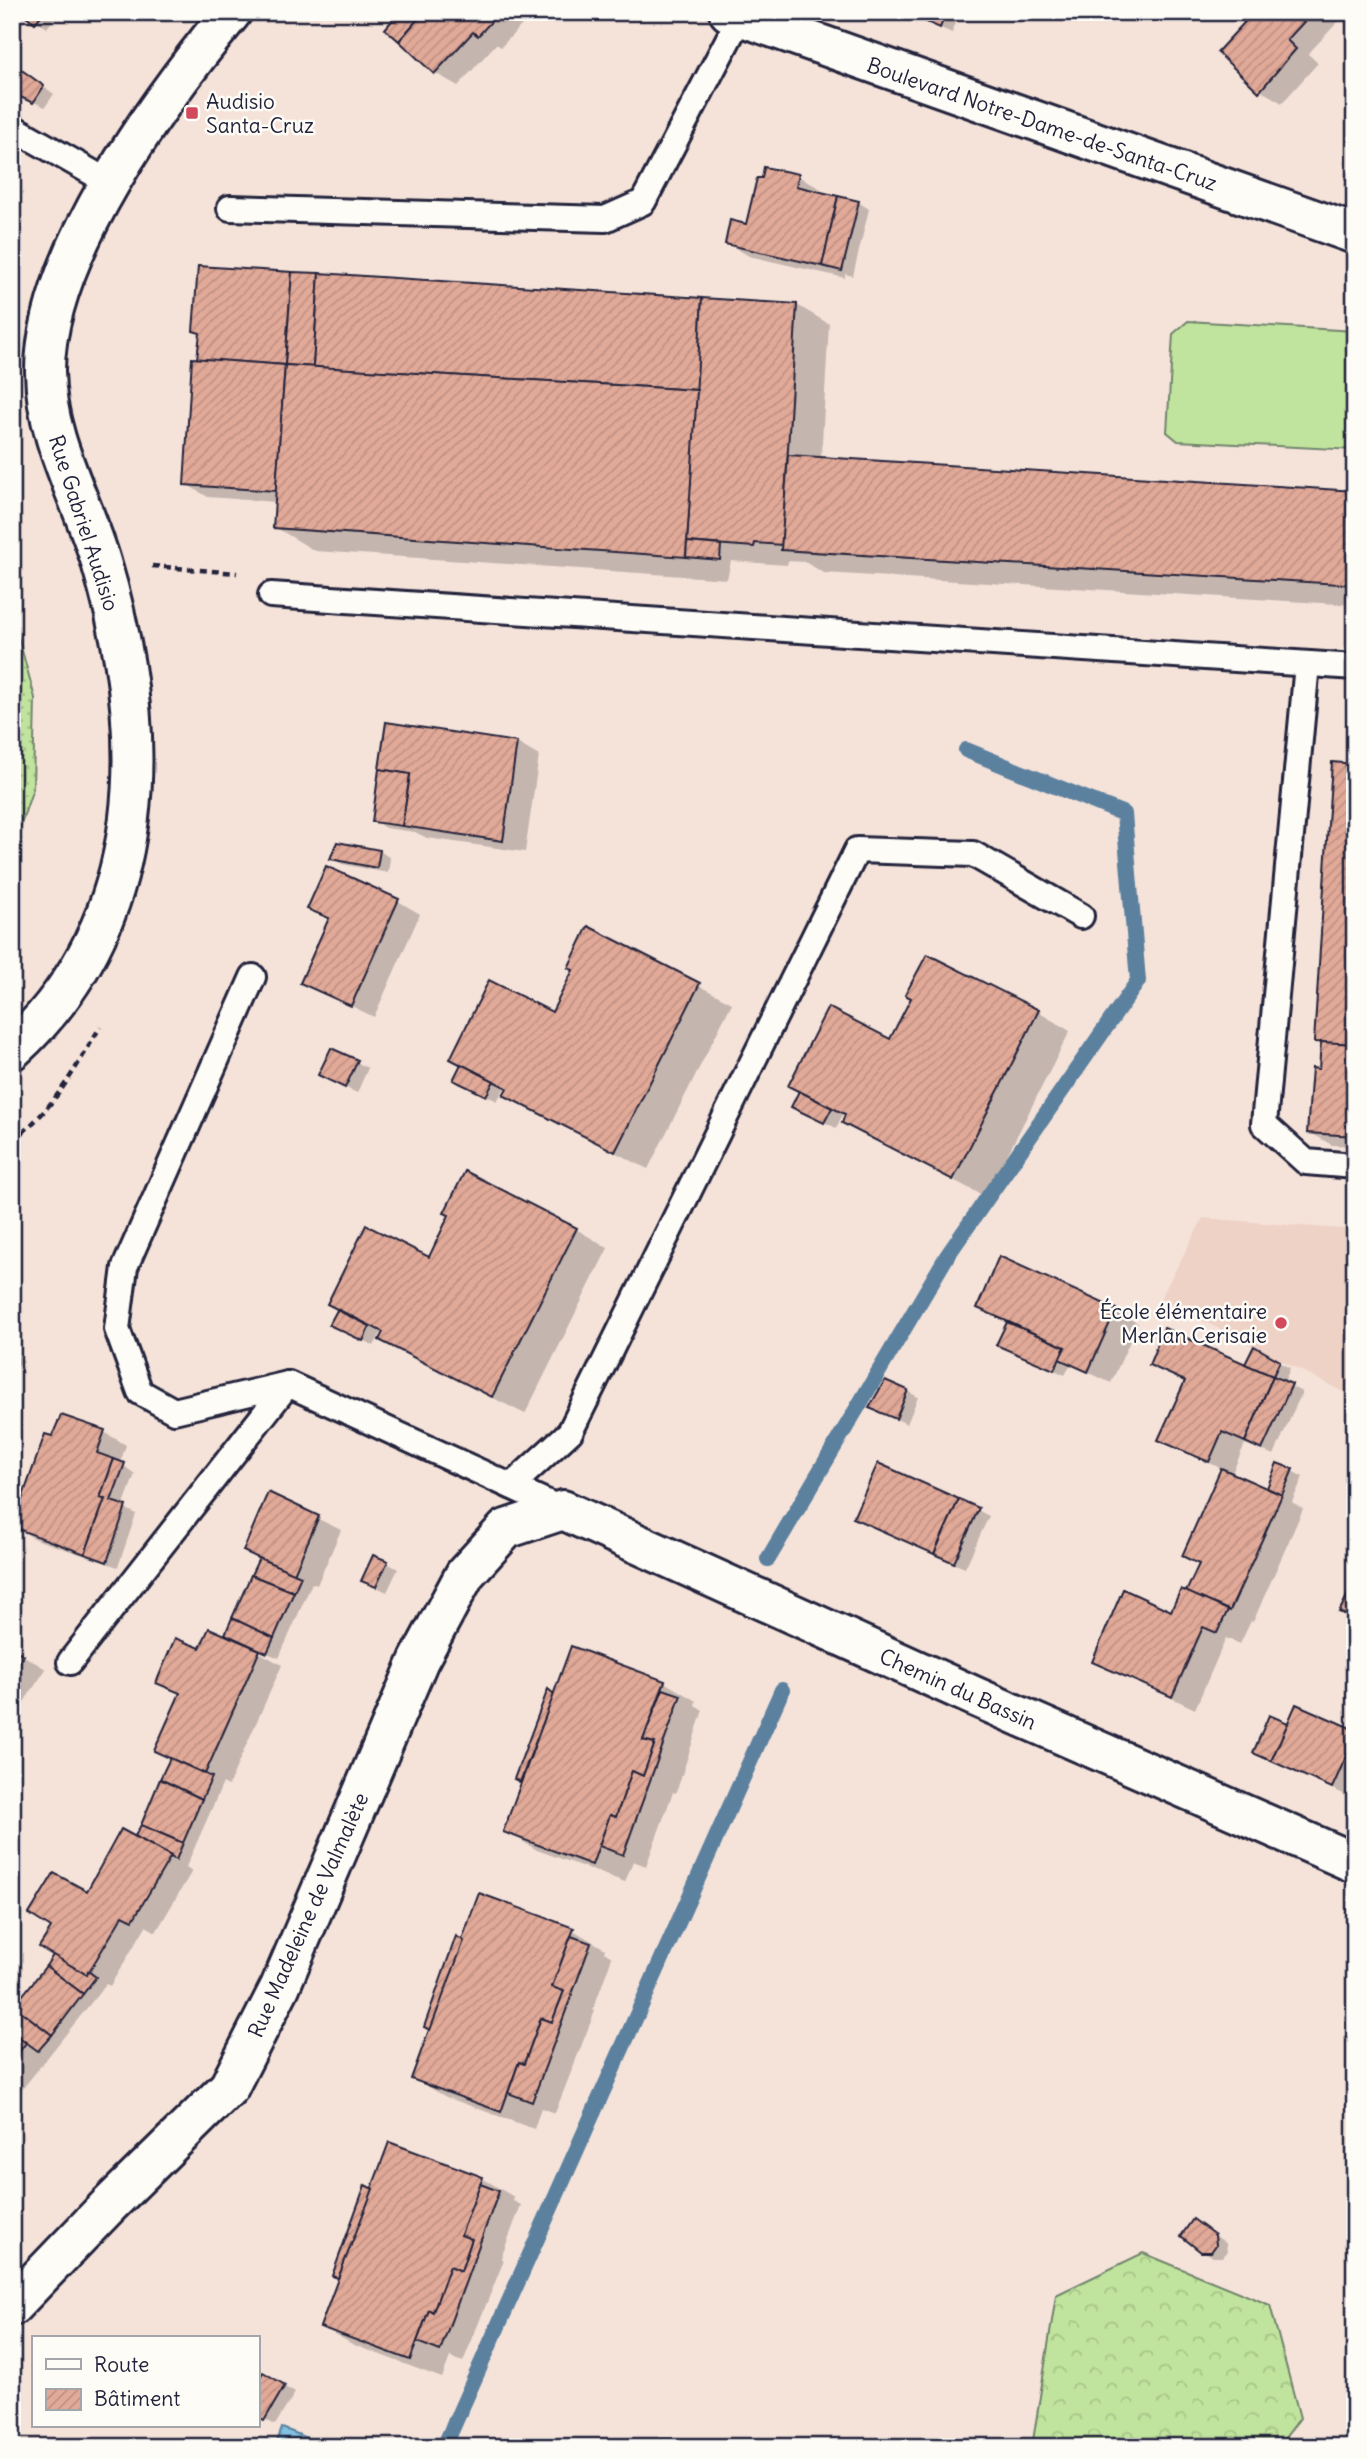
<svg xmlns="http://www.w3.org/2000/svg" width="1367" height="2459" font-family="Delius,sans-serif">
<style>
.built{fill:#efd2c6}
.grass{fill:url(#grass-dots);stroke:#71836c;stroke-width:2}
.forest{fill:url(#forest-crowns);stroke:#71836c;stroke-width:2}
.pitch{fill:#c0e49d;stroke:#71836c;stroke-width:2}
.water{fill:#82c1e2;stroke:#5c819f;stroke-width:2}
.shadow{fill:#0003}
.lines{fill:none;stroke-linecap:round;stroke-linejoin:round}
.stream{stroke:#5c819f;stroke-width:16}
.building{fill:url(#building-hatch);stroke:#22223b;stroke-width:2}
.lane-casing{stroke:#22223b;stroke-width:30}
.street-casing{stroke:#22223b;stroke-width:44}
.path{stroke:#22223b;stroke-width:4.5;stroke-dasharray:7 5;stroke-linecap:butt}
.lane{stroke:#fdfcf7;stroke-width:24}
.street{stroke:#fdfcf7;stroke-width:38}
.poi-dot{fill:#d1495b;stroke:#fdfcf7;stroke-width:2.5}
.labels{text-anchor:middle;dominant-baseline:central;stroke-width:5;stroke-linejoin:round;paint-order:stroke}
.poi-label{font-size:21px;fill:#22223b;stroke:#fdfcf7;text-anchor:start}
.street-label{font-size:21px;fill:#22223b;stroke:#fdfcf7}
</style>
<defs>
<pattern id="grass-dots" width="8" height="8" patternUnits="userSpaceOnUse" patternTransform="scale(1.75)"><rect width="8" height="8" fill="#c0e49d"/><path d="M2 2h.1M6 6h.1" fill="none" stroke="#a5c388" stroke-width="1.8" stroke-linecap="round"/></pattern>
<pattern id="forest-crowns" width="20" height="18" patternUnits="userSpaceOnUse" patternTransform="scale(1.75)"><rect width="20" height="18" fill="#c0e49d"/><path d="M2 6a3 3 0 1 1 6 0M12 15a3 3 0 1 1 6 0" fill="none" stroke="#a5c388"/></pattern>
<pattern id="building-hatch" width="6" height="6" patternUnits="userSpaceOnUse" patternTransform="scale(1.75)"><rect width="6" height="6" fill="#e1a998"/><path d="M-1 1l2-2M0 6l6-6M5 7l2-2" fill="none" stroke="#c19184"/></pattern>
</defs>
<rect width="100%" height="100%" fill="#f5e3da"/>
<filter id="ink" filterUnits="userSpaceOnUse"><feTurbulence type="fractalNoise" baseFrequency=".0143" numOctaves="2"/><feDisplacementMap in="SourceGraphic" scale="14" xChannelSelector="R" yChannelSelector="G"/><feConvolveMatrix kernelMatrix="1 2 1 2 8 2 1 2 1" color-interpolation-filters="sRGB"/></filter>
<g filter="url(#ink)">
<polygon class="built" points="1203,1218 1355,1230 1355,1398 1160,1299"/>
<polygon class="grass" points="12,614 35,698 33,788 12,851"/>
<polygon class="forest" points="1143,2253 1270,2305 1300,2418 1278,2447 1032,2447 1056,2295"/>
<polygon class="pitch" points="1188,321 1355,331 1355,450 1178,441 1167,432 1173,334"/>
<polygon class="water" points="282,2428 331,2447 275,2447"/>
<g class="shadow">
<polygon points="24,12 59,12 47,28"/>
<polygon points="402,12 534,12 501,47 496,44 458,86 435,73 400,39"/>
<polygon points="905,12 954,12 956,21 952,33"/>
<polygon points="1143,12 1174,12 1169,22"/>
<polygon points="1237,12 1347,12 1308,54 1318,63 1282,103 1260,90 1247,22"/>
<polygon points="12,64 54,94 45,107 12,92"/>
<polygon points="798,176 821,189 820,194 858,202 869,209 853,276 845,274 845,278 749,256 727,243"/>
<polygon points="12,185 21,190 12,213"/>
<polygon points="797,305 829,324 821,459 1355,493 1355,605 824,573 805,562 788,561 787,565 731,561 727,579 315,551 275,527 276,502 208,497 186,484 202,334 195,330"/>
<polygon points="517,743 539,756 525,852 427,838 415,832 385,828 374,821"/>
<polygon points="1355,766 1355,1146 1332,1145 1309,1132 1322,1045 1316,1041"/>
<polygon points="380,851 390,858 388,873 342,864 332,858"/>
<polygon points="398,901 420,914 374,1017 302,982 330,920 310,908"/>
<polygon points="588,928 732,1003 648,1169 537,1113 505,1094 508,1089 505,1087 497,1101 466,1085 553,1014 575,970"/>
<polygon points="1038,1012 1070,1031 986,1197 876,1140 843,1114 836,1128 794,1106"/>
<polygon points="332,1050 368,1068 357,1093 331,1081"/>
<polygon points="576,1229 608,1248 525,1414 414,1358 382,1339 385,1333 381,1332 374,1346 332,1324 339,1309 429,1259"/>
<polygon points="1000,1258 1138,1323 1111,1383 1071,1364 1065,1375 999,1345 1009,1323 979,1307"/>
<polygon points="12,1318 20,1328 12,1334"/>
<polygon points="12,1346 24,1362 12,1371"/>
<polygon points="1254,1349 1290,1368 1284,1383 1302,1392 1274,1455 1245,1444 1232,1473 1268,1490 1278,1465 1292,1471 1303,1477 1292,1502 1303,1509 1253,1622 1251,1621 1240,1644 1226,1638 1195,1709 1094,1661 1172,1613 1187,1594 1200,1564 1222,1469 1161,1439 1186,1382 1151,1364 1246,1366"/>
<polygon points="907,1391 918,1397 907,1424 871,1407"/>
<polygon points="104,1432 126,1445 120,1463 135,1474 123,1507 136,1514 118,1567 35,1539 13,1526 53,1439"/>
<polygon points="269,1495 341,1530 317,1585 312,1583 279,1658 260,1650 259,1652 282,1665 228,1786 223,1783 186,1867 192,1871 156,1932 146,1926 110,1986 106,1984 12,2102 12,2011 56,1955 87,1894 157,1851 171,1759 156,1750 181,1695 158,1682 201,1650 237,1642 260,1559 245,1551"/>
<polygon points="956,1500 932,1554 855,1517"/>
<polygon points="960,1501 989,1516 965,1568 935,1556"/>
<polygon points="387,1563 398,1569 387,1592 364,1581"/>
<polygon points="12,1649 46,1669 12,1720"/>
<polygon points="664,1682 696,1701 695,1705 703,1710 676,1793 673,1792 646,1866 633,1861 625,1882 537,1850 505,1831 523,1782 517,1779 554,1695"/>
<polygon points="1289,1726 1355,1732 1354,1799 1284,1766"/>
<polygon points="573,1930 605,1949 604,1952 612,1957 593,2010 595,2011 555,2113 541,2108 534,2129 446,2097 413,2078 464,1940"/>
<polygon points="482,2178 514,2197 513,2201 521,2205 501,2258 504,2260 463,2362 450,2357 442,2378 354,2345 322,2327 340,2278 334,2275 372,2191"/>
<polygon points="1204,2228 1226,2243 1227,2251 1222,2257 1213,2257 1202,2250"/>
<polygon points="264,2374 295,2393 275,2425 257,2415"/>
</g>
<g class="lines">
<g class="stream">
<polyline points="768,1559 947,1256 1138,981 1124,814 966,750"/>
<polyline points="444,2447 782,1690"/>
</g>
</g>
<g class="building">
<polygon points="21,12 44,12 35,23"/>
<polygon points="399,12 424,12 399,41 385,29"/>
<polygon points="424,12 500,12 478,36 473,32 434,74 399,41"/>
<polygon points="904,12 945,12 945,15 940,28"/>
<polygon points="1234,12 1254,12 1244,22"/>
<polygon points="1254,12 1313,12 1287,40 1296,49 1259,92 1217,52"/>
<polygon points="12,63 44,86 33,103 12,93"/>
<polygon points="764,167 799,174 796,186 838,196 822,266 725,244 730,220 746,224 757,178 762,178"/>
<polygon points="838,196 859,201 842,271 822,266"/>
<polygon points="198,266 292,272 285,365 197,359 200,333 193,331"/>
<polygon points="292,272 319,273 313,367 285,365"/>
<polygon points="319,273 702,298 697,390 313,367"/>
<polygon points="702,298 797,304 782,545 755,543 754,547 687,542"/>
<polygon points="192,358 285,365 276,491 184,485"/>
<polygon points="285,365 697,390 686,557 273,528"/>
<polygon points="788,455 1355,491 1355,585 781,550"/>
<polygon points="687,542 721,545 720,560 686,557"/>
<polygon points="386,722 517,742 503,841 402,826 410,774 379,769"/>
<polygon points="1332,762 1355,764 1355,1044 1314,1042"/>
<polygon points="379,769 410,774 402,826 372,822"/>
<polygon points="337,842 380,850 377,868 330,859"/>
<polygon points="326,866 399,899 351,1006 300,983 329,918 307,909"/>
<polygon points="588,926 700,983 615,1152 503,1095 507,1088 450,1059 489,980 552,1012 573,970 568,968"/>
<polygon points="927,954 1039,1010 953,1180 842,1123 845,1114 788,1086 828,1007 890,1039 911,998 905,995"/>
<polygon points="1321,1042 1355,1044 1355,1136 1307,1133 1312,1068 1319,1069"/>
<polygon points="331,1048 358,1060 345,1088 318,1075"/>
<polygon points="461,1064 494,1081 486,1096 453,1080"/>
<polygon points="799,1091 832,1108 824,1123 791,1107"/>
<polygon points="465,1171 577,1228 492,1397 379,1340 383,1332 327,1304 366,1225 429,1257 449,1215 444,1213"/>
<polygon points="999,1256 1116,1309 1088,1372 1059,1359 1065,1347 977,1308"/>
<polygon points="337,1310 370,1326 363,1341 329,1325"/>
<polygon points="1007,1322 1065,1347 1054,1370 996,1345"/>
<polygon points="1164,1328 1273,1376 1245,1442 1222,1432 1209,1462 1158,1440 1185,1381 1149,1365"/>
<polygon points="1254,1346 1280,1361 1273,1376 1245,1364"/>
<polygon points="1273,1376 1292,1384 1262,1450 1245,1442"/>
<polygon points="885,1380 908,1390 896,1419 869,1408"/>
<polygon points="61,1415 105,1430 97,1453 114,1459 100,1498 105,1499 85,1554 12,1527 45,1434 52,1436"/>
<polygon points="114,1459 125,1463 111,1501 126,1506 107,1562 85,1554 105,1499 100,1498"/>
<polygon points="878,1463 959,1499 934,1554 853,1518"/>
<polygon points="1277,1463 1293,1469 1282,1495 1267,1488"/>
<polygon points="1221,1468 1282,1495 1230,1611 1186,1592 1199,1564 1182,1556"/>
<polygon points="268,1492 319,1516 294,1574 243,1551"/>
<polygon points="959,1499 979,1508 954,1563 934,1554"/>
<polygon points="373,1555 388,1561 376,1587 361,1581"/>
<polygon points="259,1558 301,1576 294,1592 251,1575"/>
<polygon points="251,1575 294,1592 274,1638 232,1618"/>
<polygon points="1355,1580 1355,1619 1339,1612"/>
<polygon points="1123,1589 1171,1611 1181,1589 1228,1610 1217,1633 1203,1627 1172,1697 1092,1662"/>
<polygon points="232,1618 274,1638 267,1653 225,1634"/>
<polygon points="209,1628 260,1650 205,1774 154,1751 180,1693 156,1683 175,1638 200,1648"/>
<polygon points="571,1646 665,1681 643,1740 655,1743 643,1776 632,1771 616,1817 610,1815 592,1865 503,1832"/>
<polygon points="12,1648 24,1655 12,1673"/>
<polygon points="548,1689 554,1694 520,1782 514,1779"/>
<polygon points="663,1689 681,1695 623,1855 599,1846 610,1815 616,1817 632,1771 643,1776 655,1743 643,1740"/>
<polygon points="1296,1704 1355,1730 1355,1737 1332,1788 1271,1761"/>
<polygon points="1269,1715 1288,1723 1271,1761 1253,1753"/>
<polygon points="170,1758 212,1777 202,1799 160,1779"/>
<polygon points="160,1779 202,1799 183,1843 141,1825"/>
<polygon points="141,1825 183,1843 176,1860 135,1836"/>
<polygon points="121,1829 171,1856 133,1920 123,1915 87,1975 39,1947 51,1928 29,1914 54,1873 87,1891"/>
<polygon points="479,1893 574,1928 552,1987 564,1991 552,2022 541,2018 524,2064 519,2062 501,2112 411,2079"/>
<polygon points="456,1936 464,1941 430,2030 424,2027"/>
<polygon points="571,1936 591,1943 532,2102 508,2093 519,2062 524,2064 541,2018 552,2022 564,1991 552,1987"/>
<polygon points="53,1955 87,1975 88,1971 96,1977 83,1994 46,1966"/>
<polygon points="46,1966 83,1994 52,2035 14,2006"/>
<polygon points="14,2006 52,2035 38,2051 12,2032"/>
<polygon points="12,2032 26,2043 12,2061"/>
<polygon points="389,2142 483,2177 461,2235 472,2239 461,2271 450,2266 433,2312 429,2310 410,2360 320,2327"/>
<polygon points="480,2184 499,2191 440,2351 417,2342 429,2310 433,2312 450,2266 461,2271 472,2239 461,2235"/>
<polygon points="365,2185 373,2189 338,2278 332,2276"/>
<polygon points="1193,2219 1215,2235 1216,2245 1211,2252 1201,2252 1181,2236"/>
<polygon points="263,2372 285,2385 264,2421 257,2417 257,2382"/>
</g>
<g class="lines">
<g class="lane-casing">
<g id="lane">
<polyline points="12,127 112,184"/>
<polyline points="230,208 605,219 643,202 740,17"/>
<polyline points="271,595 1355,667"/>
<polyline points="1307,664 1264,1124 1306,1162 1355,1166"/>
<polyline points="253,977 125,1267 117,1329 140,1392 174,1411 288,1384 563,1510"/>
<polyline points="511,1486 570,1432 857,850 973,854 1081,916"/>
<polyline points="70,1662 288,1384"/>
</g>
</g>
<g class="street-casing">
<g id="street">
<polyline points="729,12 1355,234"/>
<path d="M 12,1050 C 153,922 152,732 101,562 C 82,498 46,441 45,372 C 44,256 160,99 232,12"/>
<polyline points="12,2306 109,2205 229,2087 280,1987 419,1660 465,1574 506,1529 563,1510 976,1697 1355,1863"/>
</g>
</g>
<g class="path">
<polyline points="152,566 237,573"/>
<path d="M 12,1140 C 51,1114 77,1066 100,1027"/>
</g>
<use href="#lane" class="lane"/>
<use href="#street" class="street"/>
</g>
</g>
<g class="poi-dot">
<rect x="185" y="106" width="14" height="14" rx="3.5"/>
<circle cx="1281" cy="1323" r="7"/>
</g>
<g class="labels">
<g class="poi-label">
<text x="206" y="101">Audisio<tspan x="206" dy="24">Santa-Cruz</tspan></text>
<text x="1267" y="1311" text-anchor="end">École élémentaire<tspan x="1267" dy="24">Merlan Cerisaie</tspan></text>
</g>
<g class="street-label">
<text transform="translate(1042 124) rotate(19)">Boulevard Notre-Dame-de-Santa-Cruz</text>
<text transform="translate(84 523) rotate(72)">Rue Gabriel Audisio</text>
<text transform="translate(958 1689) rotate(24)">Chemin du Bassin</text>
<text transform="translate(308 1915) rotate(-66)">Rue Madeleine de Valmalète</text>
</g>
</g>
<rect width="1367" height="2459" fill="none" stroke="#fdfcf7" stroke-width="42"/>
<rect x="21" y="21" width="1325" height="2417" fill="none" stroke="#22223b" stroke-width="2.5" filter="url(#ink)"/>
<rect x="32" y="2336" width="228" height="91" fill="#fdfcf7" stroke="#a5a5ac" stroke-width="2"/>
<rect x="46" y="2359" width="35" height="10" fill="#fdfcf7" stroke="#a5a5ac" stroke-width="2"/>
<text x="94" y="2372" font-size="21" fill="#22223b">Route</text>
<rect x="46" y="2389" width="35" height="21" fill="url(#building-hatch)" stroke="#a5a5ac" stroke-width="2"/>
<text x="94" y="2406" font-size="21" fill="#22223b">Bâtiment</text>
</svg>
